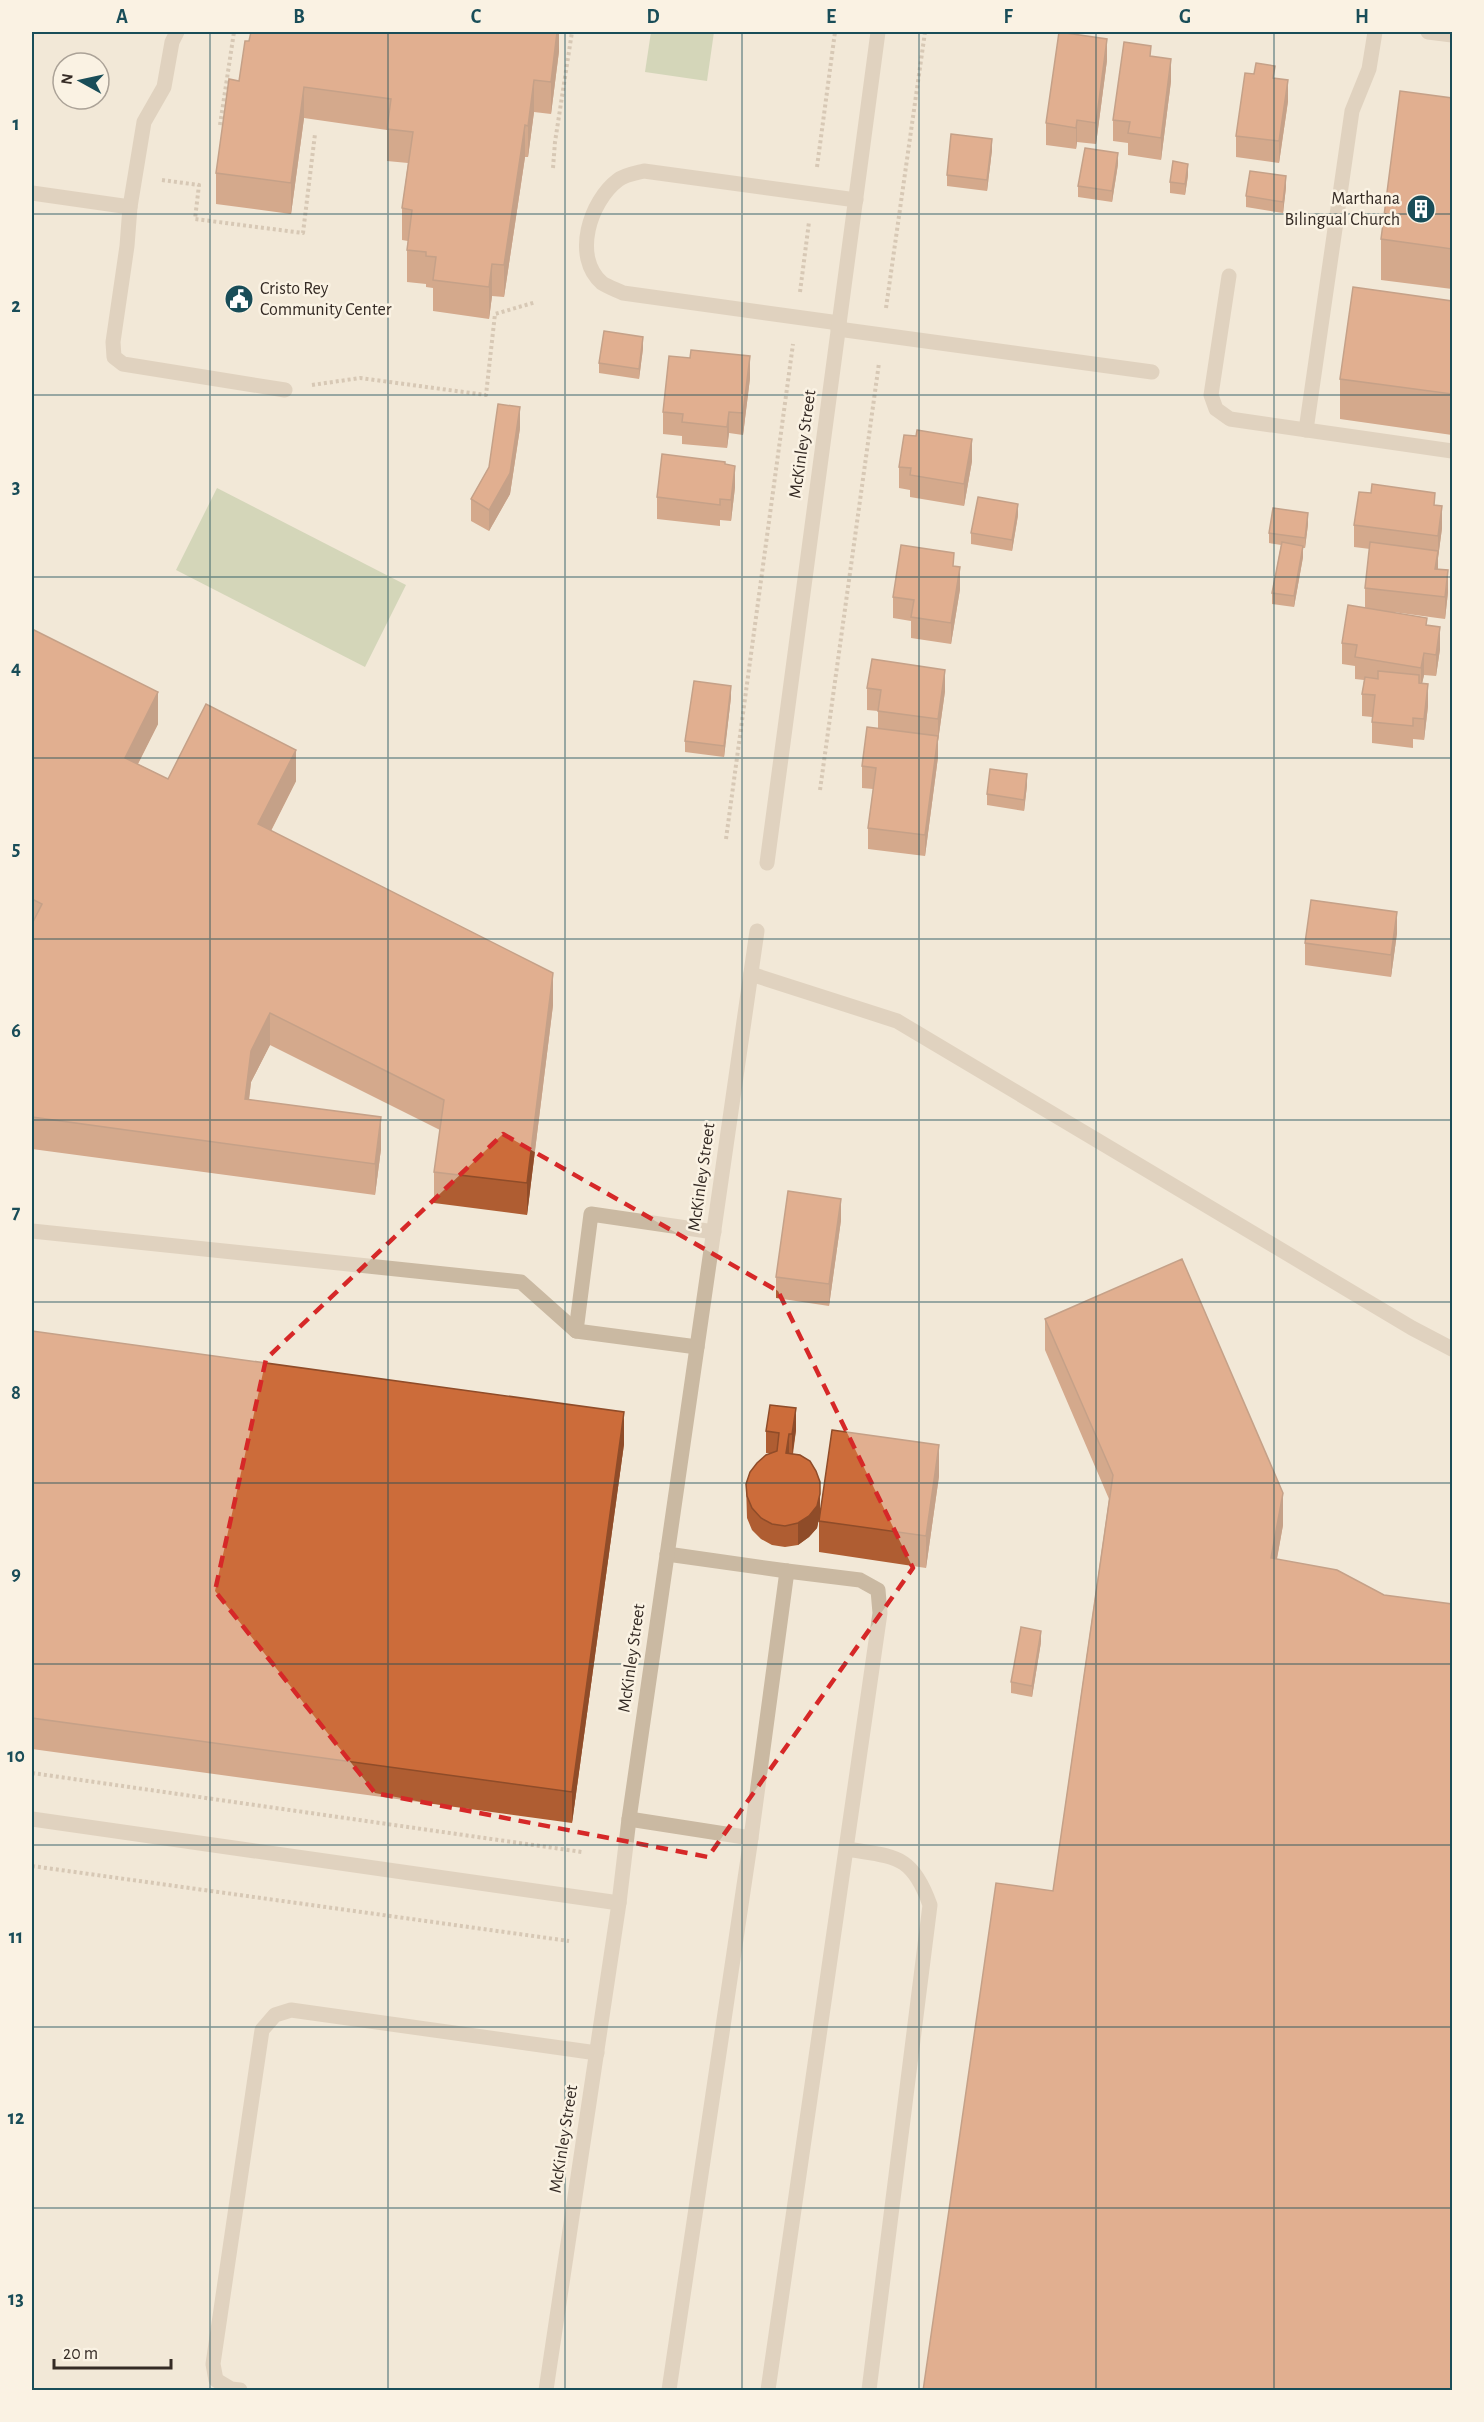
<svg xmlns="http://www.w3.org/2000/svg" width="1484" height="2422" font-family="'Alegreya Sans',sans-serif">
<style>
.green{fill:#afc196}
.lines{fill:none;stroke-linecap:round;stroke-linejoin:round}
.path{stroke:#b6a38c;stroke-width:4;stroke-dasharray:3 3;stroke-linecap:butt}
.minor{stroke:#cab9a2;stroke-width:15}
.wall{fill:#af5d32}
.shaded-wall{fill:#8f4c29}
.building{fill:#cc6c3a;stroke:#8f4c29;stroke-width:1.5}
.marked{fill:none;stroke:#d62828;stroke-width:4.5;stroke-dasharray:12 8;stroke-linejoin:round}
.grid{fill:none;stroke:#194d58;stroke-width:1.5;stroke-opacity:0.55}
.labels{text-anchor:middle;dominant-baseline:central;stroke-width:5;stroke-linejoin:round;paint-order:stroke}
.poi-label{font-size:18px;fill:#352b25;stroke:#faf2e3;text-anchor:end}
.street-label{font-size:18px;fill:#352b25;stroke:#faf2e3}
.neatline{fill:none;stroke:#194d58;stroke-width:2}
.grid-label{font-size:20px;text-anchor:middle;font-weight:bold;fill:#194d58}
</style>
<rect width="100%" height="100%" fill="#f2e8d7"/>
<g class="green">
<polygon points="651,32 714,32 707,81 645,72"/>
<polygon points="217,488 406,585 365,667 176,570"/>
</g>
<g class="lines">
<g class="path">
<polyline points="220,125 234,32"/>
<polyline points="817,167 835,32"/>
<polyline points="553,168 555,142 572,32"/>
<polyline points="162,180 199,185 195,219 303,233 315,134"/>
<polyline points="800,292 809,222"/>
<polyline points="886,308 925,32"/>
<polyline points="312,385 360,378 486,395 495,314 536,302"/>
<polyline points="820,790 879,363"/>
<polyline points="726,839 793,344"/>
<polyline points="32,1773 582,1852"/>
<polyline points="32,1866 569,1941"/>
</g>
<g class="minor">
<polyline points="1428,32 1452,35"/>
<polyline points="32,193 130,207 144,122 164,87 172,42 177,32"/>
<polyline points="130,207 127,246 113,342 114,357 123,364 285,390"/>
<polyline points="1229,276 1211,395 1216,409 1230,419 1452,451"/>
<path d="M 839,323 L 623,293 C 617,290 608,287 602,283 C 572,257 590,201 618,180 C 624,175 636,173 644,171 L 856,200"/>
<polyline points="838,329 1152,372"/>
<polyline points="1306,430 1352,111 1369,69 1375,32"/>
<polyline points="767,863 878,32"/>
<polyline points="751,974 897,1021 1412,1328 1452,1349"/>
<polyline points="32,1231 521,1282 576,1331"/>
<polyline points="697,1347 576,1331 591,1214 714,1232"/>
<polyline points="667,1554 787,1571"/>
<polyline points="32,1819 619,1903"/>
<polyline points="629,1819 751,1838"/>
<path d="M 847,1849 C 895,1857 912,1854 930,1905 L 869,2390"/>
<polyline points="240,2390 231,2389 216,2380 213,2364 262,2030 275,2015 291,2010 597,2053"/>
<polyline points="546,2390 619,1903 629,1819 757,931"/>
<polyline points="669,2390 751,1838 787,1571 860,1580 878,1590 880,1613 768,2390"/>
</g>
</g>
<g class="wall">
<polygon points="559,32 559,51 551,114 534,112 528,157 525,157 504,297 492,296 489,319 433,311 433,288 426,287 426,284 407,282 407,250 408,241 402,240 402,208 408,163 387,161 387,130 304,118 291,214 216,204 216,173 249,41"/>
<polygon points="1151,56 1171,81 1161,160 1128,155 1128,143 1113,141 1113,120"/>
<polygon points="1107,60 1096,144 1077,142 1076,149 1046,145 1046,123"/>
<polygon points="1275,78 1288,101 1279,163 1236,157 1236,136"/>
<polygon points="1452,98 1452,289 1381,280 1381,239"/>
<polygon points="992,150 987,191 947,186 947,175"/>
<polygon points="1118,164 1112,202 1078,197 1078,186"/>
<polygon points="1188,175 1185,195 1170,193 1170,182"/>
<polygon points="1286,187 1283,213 1246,207 1246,196"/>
<polygon points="1452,301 1452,435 1340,419 1340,379"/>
<polygon points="643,348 639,379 599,373 599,363"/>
<polygon points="750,378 743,435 729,433 727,448 682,444 682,436 663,434 663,412"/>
<polygon points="520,428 510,494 489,531 471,521 471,499 489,467"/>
<polygon points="972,461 964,506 910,497 910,490 899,488 899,467"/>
<polygon points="725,464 735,487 731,521 720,520 720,526 657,519 657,497"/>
<polygon points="1435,505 1442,528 1438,558 1438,569 1448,592 1445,619 1393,612 1427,625 1440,649 1436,676 1424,675 1422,683 1428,706 1424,740 1413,739 1413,748 1372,743 1372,717 1362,716 1362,694 1364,680 1355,679 1355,666 1342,664 1342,643 1365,608 1365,588 1370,549 1354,547 1354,525"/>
<polygon points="1018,515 1012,551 971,544 971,533"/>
<polygon points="1308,524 1305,548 1303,548 1303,557 1294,607 1272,604 1272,593 1281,545 1269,543 1269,533"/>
<polygon points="954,566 960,589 951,644 911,638 911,621 893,618 893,597"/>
<polygon points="32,629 158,724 138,764 168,779 296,781 271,831 553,1005 527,1215 434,1203 434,1172 440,1130 270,1045 251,1082 249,1100 381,1149 375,1195 32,1149"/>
<polygon points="867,688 945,691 938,741 938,757 925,856 868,849 868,828 873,789 862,788 862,766 878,728 878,711 867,710"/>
<polygon points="731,697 724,757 685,752 685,741"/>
<polygon points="1027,785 1024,811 987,805 987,794"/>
<polygon points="1397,933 1391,977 1305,965 1305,943"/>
<polygon points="841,1220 829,1306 776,1298 776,1277"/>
<polygon points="1045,1319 1283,1525 1277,1559 1384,1595 1053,1891 1109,1499 1045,1350"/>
<polygon points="32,1331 624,1444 572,1823 32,1749"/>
<polygon points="796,1430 793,1454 820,1512 939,1476 926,1568 819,1552 819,1518 817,1528 809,1537 798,1545 785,1547 772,1545 761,1539 752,1530 747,1518 746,1484 771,1453 766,1453 766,1431"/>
<polygon points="1041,1642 1032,1697 1011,1693 1011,1682"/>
</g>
<g class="shaded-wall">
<polygon points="557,32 559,32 559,51 551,114 551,82"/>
<polygon points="1107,39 1107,60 1096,144 1096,123"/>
<polygon points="1171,59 1171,81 1161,160 1161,138"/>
<polygon points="534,80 534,112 528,157 528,126"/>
<polygon points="1288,80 1288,101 1279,163 1279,141"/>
<polygon points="304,87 304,118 291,214 291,183"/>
<polygon points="1077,120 1077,142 1076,149 1076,128"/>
<polygon points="525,125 525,157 504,297 504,265"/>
<polygon points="992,139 992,150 987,191 987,180"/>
<polygon points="1118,153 1118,164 1112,202 1112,191"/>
<polygon points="1188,164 1188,175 1185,195 1185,184"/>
<polygon points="1286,176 1286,187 1283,213 1283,202"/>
<polygon points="492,264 492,296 489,319 489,287"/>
<polygon points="643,337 643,348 639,379 639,369"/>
<polygon points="750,356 750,378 743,435 743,413"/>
<polygon points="520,407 520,428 510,494 489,531 489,510"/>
<polygon points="729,412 729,433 727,448 727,427"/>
<polygon points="972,439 972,461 964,506 964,484"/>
<polygon points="735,466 735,487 731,521 731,500"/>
<polygon points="1018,504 1018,515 1012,551 1012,540"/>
<polygon points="1442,506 1442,528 1438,558 1438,572 1435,569 1438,551 1438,536"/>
<polygon points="1308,513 1308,524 1305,548 1305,538"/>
<polygon points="1303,546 1303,557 1294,607 1294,596"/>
<polygon points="960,567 960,589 951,644 951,623"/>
<polygon points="1448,570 1448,592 1445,619 1445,597"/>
<polygon points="1440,627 1440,649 1436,676 1436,655"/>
<polygon points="1424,653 1424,675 1421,689 1421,668"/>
<polygon points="945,670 945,691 938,741 938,719"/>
<polygon points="1428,684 1428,706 1424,740 1424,719"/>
<polygon points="731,686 731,697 724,757 724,746"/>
<polygon points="158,692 158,724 125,789 125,758"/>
<polygon points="938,736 938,757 925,856 925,835"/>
<polygon points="296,750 296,781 258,856 258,824"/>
<polygon points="1027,774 1027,785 1024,811 1024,800"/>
<polygon points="1397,912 1397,933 1391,977 1391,955"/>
<polygon points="553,973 553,1005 527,1215 527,1183"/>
<polygon points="270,1013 270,1045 251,1082 245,1131 245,1099 251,1051"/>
<polygon points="381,1117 381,1149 375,1195 375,1164"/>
<polygon points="841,1199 841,1220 829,1306 829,1284"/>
<polygon points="796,1408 796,1430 792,1456 792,1434"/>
<polygon points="624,1412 624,1444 572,1823 572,1792"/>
<polygon points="789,1434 789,1455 786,1453"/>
<polygon points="939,1445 939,1476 926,1568 926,1536"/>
<polygon points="1283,1493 1283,1525 1271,1590 1271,1558"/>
<polygon points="820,1494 820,1515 817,1528 809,1537 798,1545 798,1523"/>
<polygon points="1041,1631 1041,1642 1032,1697 1032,1686"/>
</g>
<g class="building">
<polygon points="251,32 557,32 551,82 534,80 528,126 525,125 504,265 492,264 489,287 433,280 436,257 426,256 426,252 407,250 412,210 402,208 413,132 387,129 391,99 304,87 291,183 216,173 229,79 239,81 245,41 249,41"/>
<polygon points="1059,32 1107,39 1096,123 1077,120 1076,128 1046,123"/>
<polygon points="1124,42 1151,46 1150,56 1171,59 1161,138 1128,133 1130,122 1113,120"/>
<polygon points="1256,63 1275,66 1273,78 1288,80 1279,141 1236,136 1245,73 1254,74"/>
<polygon points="1400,91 1452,98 1452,249 1381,239"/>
<polygon points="951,134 992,139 987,180 947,175"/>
<polygon points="1085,148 1118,153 1112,191 1078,186"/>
<polygon points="1173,161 1188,164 1185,184 1170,182"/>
<polygon points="1250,171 1286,176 1283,202 1246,196"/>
<polygon points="1353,287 1452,301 1452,394 1340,379"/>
<polygon points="604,331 643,337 639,369 599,363"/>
<polygon points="691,350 750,356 743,413 729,412 727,427 682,422 683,414 663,412 669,356 690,358"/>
<polygon points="498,404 520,407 510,473 489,510 471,499 489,467"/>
<polygon points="917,430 972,439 964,484 910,475 911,468 899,467 904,435 916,436"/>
<polygon points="662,454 725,462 725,464 735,466 731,500 720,499 720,505 657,497"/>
<polygon points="1372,484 1435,493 1434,505 1442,506 1438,536 1354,525 1359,492 1371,493"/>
<polygon points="978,497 1018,504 1012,540 971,533"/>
<polygon points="1273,508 1308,513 1305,538 1269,533"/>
<polygon points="1282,542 1303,546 1294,596 1272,593"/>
<polygon points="1370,542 1438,551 1435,569 1448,570 1445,597 1365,588"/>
<polygon points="901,545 954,553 953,566 960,567 951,623 911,617 914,600 893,597"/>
<polygon points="1348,605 1427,618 1426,625 1440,627 1436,655 1424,653 1421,668 1355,657 1357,645 1342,643"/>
<polygon points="32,629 158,692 125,758 168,779 206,704 296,750 258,824 553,973 527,1183 434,1172 444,1100 270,1013 251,1051 245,1099 381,1117 375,1164 32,1117 32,924 42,904 32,899"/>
<polygon points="872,659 945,670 938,719 878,711 881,690 867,688"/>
<polygon points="1378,671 1419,675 1419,683 1428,684 1424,719 1413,718 1413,726 1372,722 1375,695 1362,694 1365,677 1378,679"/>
<polygon points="694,681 731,686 724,746 685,741"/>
<polygon points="867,727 938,736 925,835 868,828 876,768 862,766"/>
<polygon points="990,769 1027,774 1024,800 987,794"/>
<polygon points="1311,900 1397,912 1391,955 1305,943"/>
<polygon points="788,1191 841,1199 829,1284 776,1277"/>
<polygon points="1182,1259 1283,1493 1271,1558 1337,1570 1384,1595 1452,1604 1452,2391 923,2391 996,1883 1053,1891 1113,1475 1045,1319"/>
<polygon points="32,1331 624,1412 572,1792 32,1718"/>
<polygon points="770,1405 796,1408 792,1434 789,1434 786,1453 800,1455 810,1461 816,1471 820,1482 820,1494 817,1506 809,1516 798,1523 785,1526 772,1524 761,1518 752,1508 747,1496 746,1484 750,1472 757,1463 766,1455 777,1451 779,1433 766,1431"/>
<polygon points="832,1430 939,1445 926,1536 819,1521"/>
<polygon points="1021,1627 1041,1631 1032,1686 1011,1682"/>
</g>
<path d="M0 0H1484V2422H0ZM 503,1134 L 778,1291 L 913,1568 L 708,1857 L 375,1793 L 215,1591 L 266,1359 Z" fill="#f2e8d7" fill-opacity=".55" fill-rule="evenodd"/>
<path class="marked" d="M 503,1134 L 778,1291 L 913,1568 L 708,1857 L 375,1793 L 215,1591 L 266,1359 Z"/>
<path class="grid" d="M 210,32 L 210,2390M 388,32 L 388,2390M 565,32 L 565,2390M 742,32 L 742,2390M 919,32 L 919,2390M 1096,32 L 1096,2390M 1274,32 L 1274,2390M 32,214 L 1452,214M 32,395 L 1452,395M 32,577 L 1452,577M 32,758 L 1452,758M 32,939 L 1452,939M 32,1120 L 1452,1120M 32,1302 L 1452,1302M 32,1483 L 1452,1483M 32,1664 L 1452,1664M 32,1845 L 1452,1845M 32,2027 L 1452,2027M 32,2208 L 1452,2208"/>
<defs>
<g id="building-disc" transform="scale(1.5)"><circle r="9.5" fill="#194d58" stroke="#faf2e3"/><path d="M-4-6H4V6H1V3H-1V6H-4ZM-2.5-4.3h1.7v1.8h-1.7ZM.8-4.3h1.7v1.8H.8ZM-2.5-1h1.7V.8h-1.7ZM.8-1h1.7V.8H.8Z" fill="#fff"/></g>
<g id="civic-disc" transform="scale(1.5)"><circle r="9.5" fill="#194d58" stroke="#faf2e3"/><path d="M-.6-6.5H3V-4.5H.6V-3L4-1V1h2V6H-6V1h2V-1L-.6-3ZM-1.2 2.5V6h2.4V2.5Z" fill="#fff"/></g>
</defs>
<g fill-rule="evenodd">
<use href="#building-disc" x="1421" y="209"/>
<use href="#civic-disc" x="239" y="299"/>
</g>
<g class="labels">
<g class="poi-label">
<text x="1400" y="199">Marthana<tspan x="1400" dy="21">Bilingual Church</tspan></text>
<text x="260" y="289" text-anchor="start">Cristo Rey<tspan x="260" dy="21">Community Center</tspan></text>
</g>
<g class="street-label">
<text transform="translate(803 444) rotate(-82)">McKinley Street</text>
<text transform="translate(702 1177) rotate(-82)">McKinley Street</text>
<text transform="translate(632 1658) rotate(-82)">McKinley Street</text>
<text transform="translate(564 2139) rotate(-81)">McKinley Street</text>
</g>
</g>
<rect width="1484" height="2422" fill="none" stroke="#faf2e3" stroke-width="66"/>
<g transform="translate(81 81) rotate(278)"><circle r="28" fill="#faf2e3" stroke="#aba297" stroke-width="1.5"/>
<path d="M0-4.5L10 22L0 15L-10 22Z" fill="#194d58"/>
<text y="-9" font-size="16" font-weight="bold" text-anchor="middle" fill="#352b25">N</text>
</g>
<path d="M54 2359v9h117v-9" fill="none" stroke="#352b25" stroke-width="3"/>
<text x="63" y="2359" font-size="18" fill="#352b25" stroke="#faf2e3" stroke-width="4.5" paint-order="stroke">20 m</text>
<rect x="33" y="33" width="1418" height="2356" class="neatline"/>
<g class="grid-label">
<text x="122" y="23">A</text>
<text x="299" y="23">B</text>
<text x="476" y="23">C</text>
<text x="653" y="23">D</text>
<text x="831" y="23">E</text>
<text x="1008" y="23">F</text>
<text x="1185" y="23">G</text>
<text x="1362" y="23">H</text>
<text x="16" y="130">1</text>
<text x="16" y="312">2</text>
<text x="16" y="493">3</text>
<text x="16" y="674">4</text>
<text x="16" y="855">5</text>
<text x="16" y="1037">6</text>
<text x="16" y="1218">7</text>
<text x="16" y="1399">8</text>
<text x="16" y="1580">9</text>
<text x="16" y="1762">10</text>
<text x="16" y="1943">11</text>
<text x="16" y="2124">12</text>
<text x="16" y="2305">13</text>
</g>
</svg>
